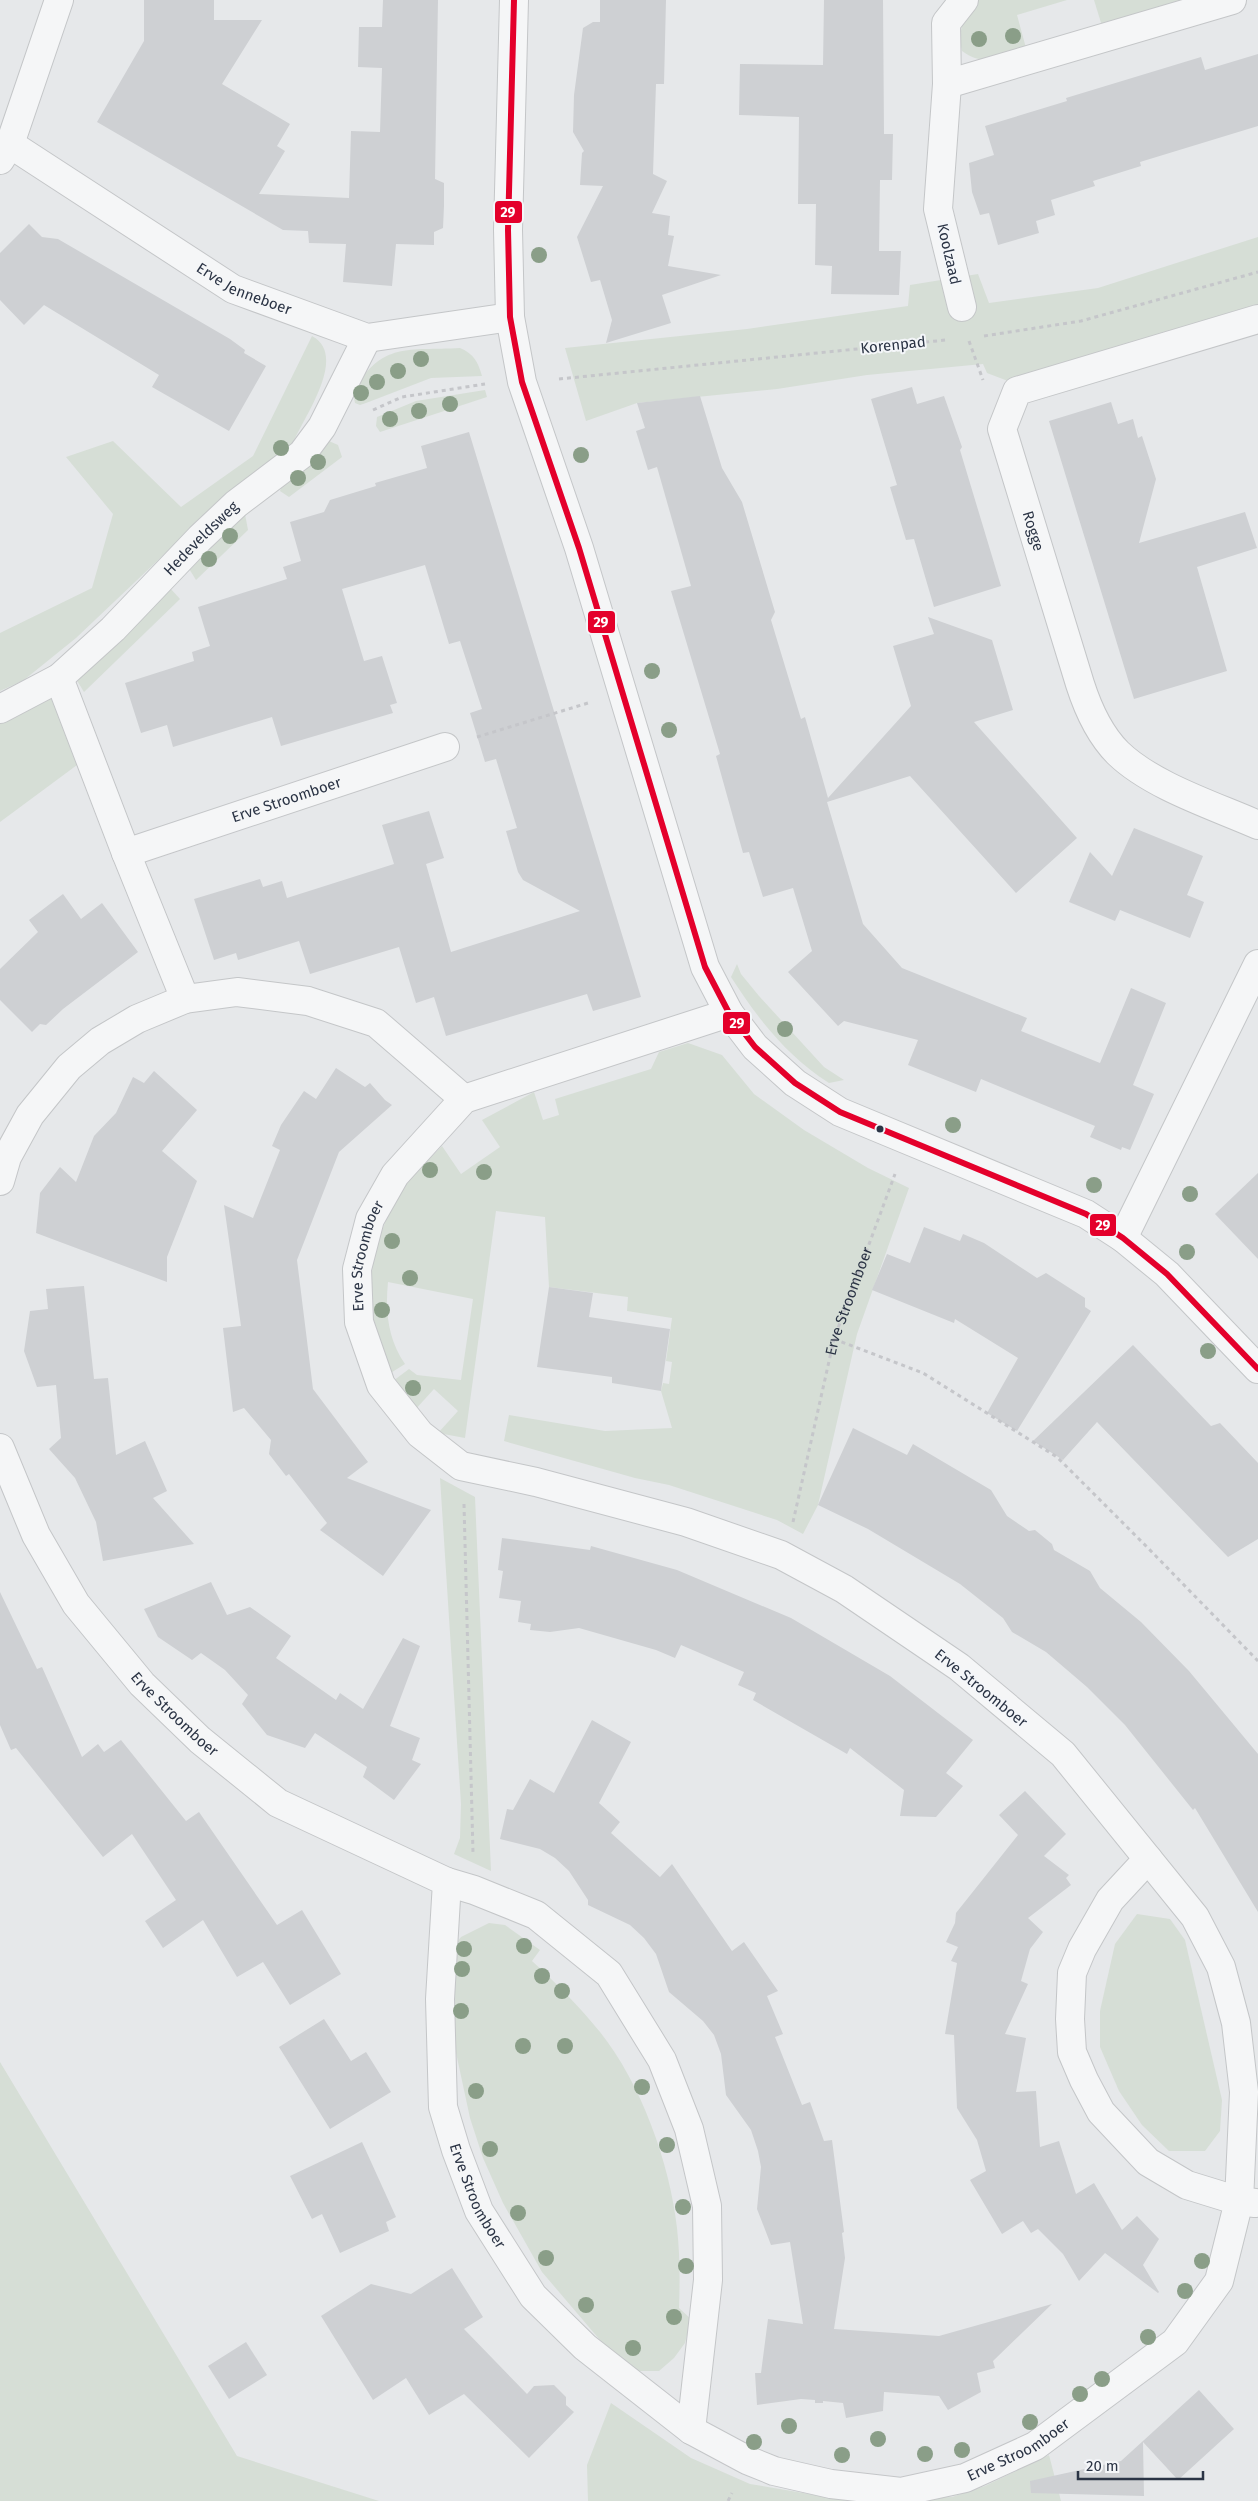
<svg xmlns="http://www.w3.org/2000/svg" width="1258" height="2501" font-family="'Fira Sans',sans-serif">
<style>
.green{fill:#d6ded6}
.building{fill:#ced0d3}
.lines{fill:none;stroke-linecap:round;stroke-linejoin:round}
.minor-casing{stroke:#c4c6c8;stroke-width:30}
.tertiary-casing{stroke:#c4c6c8;stroke-width:30}
.path{stroke:#c5c6ca;stroke-width:3;stroke-dasharray:4 4;stroke-linecap:butt}
.minor{stroke:#f5f6f7;stroke-width:28}
.tertiary{stroke:#f5f6f7;stroke-width:28}
.bus-1-casing{stroke:#f4f6f9;stroke-width:10}
.bus-1{stroke:#e4002b;stroke-width:6}
.tree{fill:#8a9e88}
.bus-dot{fill:#2b3445;stroke:#f4f6f9;stroke-width:2}
.labels{text-anchor:middle;dominant-baseline:central;stroke-width:4;stroke-linejoin:round;paint-order:stroke}
.street-label{font-size:15px;fill:#2b3445;stroke:#f4f6f9}
.line-badge{stroke:#f4f6f9;stroke-width:2}
.badge-label{font-size:14px;text-anchor:middle;font-weight:bold;fill:#fff}
</style>
<rect width="100%" height="100%" fill="#e6e8ea"/>
<g class="green">
<path d="M 978,0 L 1067,0 L 1017,15 L 1026,48 C 1001,57 986,68 962,51 C 957,29 964,16 978,0 Z"/>
<polygon points="1094,0 1190,0 1102,26"/>
<polygon points="1258,237 1258,307 1008,381 987,373 983,364 867,375 777,389 637,403 586,421 565,348 747,329 908,306 910,285 978,274 989,303 1098,288"/>
<path d="M 312,336 C 349,356 303,418 293,443 L 193,527 L 76,638 L 24,680 L 0,691 L 0,633 L 92,588 L 113,514 L 66,457 L 113,441 L 181,507 L 253,456 Z"/>
<path d="M 460,348 C 474,354 478,362 482,376 L 431,378 L 366,403 L 360,405 L 355,403 L 353,392 C 382,341 408,351 460,348 Z"/>
<polygon points="485,390 487,397 380,432 376,426 377,417 416,401"/>
<polygon points="329,441 338,445 342,457 289,497 280,491 287,473"/>
<polygon points="244,509 248,530 196,580 188,567"/>
<polygon points="169,587 180,599 84,692 76,679"/>
<polygon points="52,693 77,765 0,822 0,724"/>
<path d="M 737,964 L 741,974 L 759,996 L 824,1067 L 844,1080 L 829,1083 C 787,1056 758,1019 731,977 Z"/>
<path d="M 688,1043 L 722,1055 L 754,1094 L 804,1130 L 868,1168 L 909,1188 L 857,1334 L 818,1505 L 803,1534 L 777,1520 L 669,1485 L 635,1478 L 504,1441 L 509,1415 L 605,1431 L 672,1428 L 661,1391 L 663,1383 L 669,1384 L 672,1362 L 666,1361 L 672,1318 L 627,1311 L 628,1297 L 549,1287 L 545,1217 L 496,1211 L 465,1438 L 438,1433 L 458,1411 L 434,1389 L 414,1411 L 393,1381 L 409,1369 L 417,1375 L 461,1380 L 473,1299 L 388,1282 C 385,1312 388,1339 405,1364 L 389,1374 C 384,1358 376,1341 373,1323 C 363,1278 381,1215 410,1179 C 420,1167 432,1157 442,1146 L 461,1174 L 500,1147 L 482,1120 L 534,1092 L 543,1120 L 559,1115 L 555,1099 L 651,1069 L 659,1052 Z"/>
<polygon points="440,1478 475,1497 491,1871 454,1854 460,1838 461,1804"/>
<polygon points="1137,1914 1170,1919 1185,1940 1222,2100 1220,2131 1205,2151 1169,2151 1142,2125 1119,2091 1100,2047 1100,2011 1115,1944"/>
<path d="M 489,1923 L 505,1925 L 540,1950 L 532,1961 C 556,1983 579,2006 600,2032 C 641,2083 670,2164 677,2228 C 680,2255 680,2281 679,2308 L 691,2319 L 685,2343 L 674,2358 L 659,2371 L 639,2371 L 617,2360 L 542,2272 L 503,2203 L 483,2158 L 470,2118 L 452,2034 L 450,1951 L 461,1937 Z"/>
<polygon points="0,2062 237,2456 379,2501 0,2501"/>
<polygon points="611,2403 691,2458 750,2484 815,2495 867,2500 952,2497 985,2486 1049,2455 1061,2501 588,2501 587,2465"/>
</g>
<g class="building">
<polygon points="144,0 214,0 214,20 262,20 222,84 290,124 277,146 285,151 259,194 349,198 351,131 380,132 382,68 358,67 359,27 382,27 383,0 438,0 435,179 444,183 444,206 443,228 434,232 434,245 396,244 392,286 343,282 346,244 309,243 308,231 283,230 97,122 144,41"/>
<polygon points="600,0 666,0 664,84 656,84 653,174 667,181 652,213 670,216 668,235 674,236 668,266 721,275 662,295 671,323 606,343 612,320 600,280 591,282 577,237 603,186 580,185 582,153 584,151 573,132 574,95 583,28 593,22 600,22"/>
<polygon points="824,0 883,0 884,134 893,134 892,180 880,180 879,251 901,251 899,295 831,294 832,266 815,265 816,204 798,204 799,117 739,115 740,64 823,65"/>
<polygon points="1258,54 1258,126 1140,162 1141,166 1093,181 1095,186 1051,200 1055,215 1036,221 1039,233 998,245 989,213 980,215 972,192 969,163 994,155 985,126 1067,101 1066,98 1201,57 1205,70"/>
<polygon points="29,224 42,237 58,239 230,339 245,350 244,353 266,366 229,431 152,387 159,375 44,305 24,325 0,300 0,253"/>
<polygon points="912,387 917,404 944,396 962,447 960,450 1001,586 934,607 914,539 906,540 890,487 897,485 871,399"/>
<polygon points="700,396 722,468 742,502 775,612 771,620 801,719 805,717 828,798 911,706 893,646 934,634 928,617 992,640 1013,710 974,722 1077,838 1016,893 910,776 827,802 863,924 902,968 1027,1018 1021,1031 1100,1063 1131,988 1166,1003 1133,1085 1154,1094 1130,1150 1122,1147 1121,1150 1090,1137 1095,1126 981,1079 976,1092 908,1065 918,1040 844,1021 838,1026 788,972 812,951 793,888 763,897 749,852 743,853 716,756 720,754 671,591 691,586 657,467 648,470 636,431 645,428 637,403"/>
<polygon points="1111,402 1118,424 1133,419 1138,438 1142,436 1156,479 1139,543 1245,512 1257,548 1197,567 1227,671 1134,699 1049,421"/>
<polygon points="469,432 641,997 593,1011 587,994 446,1036 434,997 416,1003 399,947 310,974 299,941 238,960 236,953 214,960 194,899 260,879 263,887 282,881 287,898 394,864 382,825 429,811 444,858 426,864 451,952 580,911 523,880 518,872 506,831 517,828 496,759 485,762 470,713 482,709 460,641 449,644 425,565 342,589 364,661 382,656 397,703 390,705 393,713 281,746 272,717 173,747 167,725 141,733 125,683 194,661 192,652 210,646 198,607 287,579 283,567 301,561 290,522 324,512 330,500 376,486 375,483 427,468 421,446"/>
<polygon points="1134,828 1203,856 1187,895 1204,902 1190,938 1120,910 1115,921 1069,902 1090,852 1112,876"/>
<polygon points="63,894 81,919 102,903 138,952 63,1009 46,1025 40,1024 32,1032 0,1000 0,969 38,932 29,920"/>
<polygon points="336,1068 365,1087 370,1083 385,1100 392,1105 339,1152 297,1260 313,1389 368,1462 347,1478 431,1510 383,1576 320,1530 327,1523 289,1474 286,1476 269,1454 271,1440 244,1408 233,1412 223,1328 241,1326 224,1205 253,1218 280,1150 272,1146 281,1125 304,1091 316,1099"/>
<polygon points="154,1071 197,1110 162,1151 197,1181 167,1257 167,1282 36,1233 40,1193 60,1167 76,1182 94,1136 116,1113 133,1077 144,1083"/>
<polygon points="1258,1173 1258,1259 1215,1214"/>
<polygon points="924,1227 960,1241 963,1234 984,1243 1037,1278 1046,1273 1085,1298 1085,1307 1091,1311 1017,1431 987,1413 1018,1358 955,1319 954,1323 872,1290 887,1254 910,1263"/>
<polygon points="84,1286 94,1379 108,1378 116,1455 145,1441 167,1491 153,1498 194,1544 103,1561 96,1522 75,1478 49,1449 61,1438 56,1385 37,1387 24,1351 30,1311 48,1309 46,1289"/>
<polygon points="549,1287 593,1293 589,1317 670,1329 661,1391 612,1383 612,1377 537,1367"/>
<polygon points="1133,1345 1211,1426 1220,1423 1258,1463 1258,1539 1228,1557 1097,1422 1063,1460 1033,1441"/>
<polygon points="853,1428 907,1455 913,1444 991,1490 1007,1516 1029,1531 1035,1530 1052,1544 1054,1550 1090,1571 1100,1588 1141,1622 1189,1671 1258,1754 1258,1912 1195,1808 1193,1810 1125,1725 1087,1687 1046,1652 1012,1632 1003,1618 960,1584 868,1529 818,1505"/>
<polygon points="502,1538 590,1550 591,1546 677,1570 791,1618 890,1676 973,1740 946,1773 963,1786 936,1817 900,1816 904,1790 850,1748 847,1754 753,1700 756,1693 738,1685 744,1672 681,1645 675,1658 656,1650 579,1628 550,1632 530,1630 531,1624 518,1622 521,1601 499,1598 503,1571 498,1570"/>
<polygon points="211,1582 227,1615 250,1607 291,1636 276,1658 336,1700 340,1693 363,1709 403,1638 420,1646 390,1726 420,1738 412,1760 421,1764 394,1800 363,1777 367,1767 315,1733 305,1748 267,1735 242,1704 248,1695 225,1670 201,1653 192,1660 158,1637 144,1609"/>
<polygon points="0,1592 37,1669 42,1667 82,1757 98,1744 104,1752 121,1740 186,1821 199,1812 277,1925 302,1910 341,1974 290,2005 263,1962 237,1977 203,1920 163,1948 145,1921 176,1900 132,1834 103,1857 16,1748 11,1750 0,1725"/>
<polygon points="592,1720 631,1742 599,1803 620,1822 611,1833 660,1877 672,1864 732,1951 744,1942 778,1991 767,1996 783,2034 775,2037 802,2105 810,2102 824,2141 832,2140 844,2232 842,2233 845,2258 834,2329 939,2336 1052,2304 993,2361 995,2368 977,2373 981,2392 948,2410 939,2396 884,2392 883,2411 846,2418 843,2403 823,2401 823,2403 815,2403 815,2400 801,2399 757,2405 755,2373 761,2373 768,2319 803,2324 790,2242 771,2245 757,2209 761,2167 758,2151 751,2130 726,2095 721,2054 714,2035 703,2021 669,1992 656,1954 644,1938 630,1925 588,1905 588,1900 569,1871 555,1858 540,1849 500,1839 507,1809 513,1810 530,1779 554,1793"/>
<polygon points="1025,1791 1066,1834 1044,1856 1069,1875 1066,1878 1071,1885 1028,1918 1043,1932 1030,1949 1021,1981 1028,1984 1005,2034 1026,2038 1016,2092 1036,2091 1040,2147 1059,2141 1076,2194 1094,2183 1122,2230 1137,2216 1159,2239 1143,2265 1159,2292 1158,2293 1105,2253 1079,2281 1063,2254 1038,2229 1031,2233 1023,2221 1002,2234 970,2180 986,2171 977,2140 957,2108 954,2035 945,2034 957,1963 951,1961 958,1947 946,1942 955,1923 956,1913 1018,1835 999,1815"/>
<polygon points="324,2019 351,2061 366,2052 391,2092 330,2129 279,2047"/>
<polygon points="362,2142 396,2217 386,2222 389,2231 340,2253 322,2214 312,2219 290,2176"/>
<polygon points="452,2268 483,2317 464,2329 527,2394 534,2386 554,2385 566,2397 566,2405 574,2412 529,2458 464,2394 429,2415 406,2378 373,2400 321,2316 371,2284 411,2294"/>
<polygon points="246,2342 267,2375 229,2399 208,2366"/>
<polygon points="1199,2390 1234,2429 1178,2480 1143,2442 1144,2496 1031,2493 1030,2481 1121,2461"/>
</g>
<g class="lines">
<g class="minor-casing">
<g id="minor">
<polyline points="947,84 1232,0"/>
<path id="s2" d="M 10,144 L 233,289 L 367,338 L 510,317"/>
<polyline points="0,160 10,144 59,0"/>
<polyline points="962,307 938,209 947,84 946,23 964,0"/>
<path id="s3" d="M 1258,319 L 1017,391 L 1002,429 L 1080,684 C 1088,709 1099,734 1118,753 C 1152,786 1215,806 1258,825"/>
<polyline points="59,678 126,853 185,999"/>
<path id="s4" d="M 0,709 L 59,678 L 113,629 L 200,538 L 236,504 L 302,454 L 322,427 L 367,338"/>
<path id="s5" d="M 126,853 L 445,747"/>
<polyline points="0,1181 7,1157 30,1115 69,1067 100,1041 137,1019 185,999 237,992 308,1001 376,1023 464,1099"/>
<polyline points="1123,1238 1258,964"/>
<path id="s6" d="M 0,1448 L 36,1535 L 76,1604 L 142,1684 L 200,1740 L 278,1803 L 447,1882 L 440,1999 L 443,2107 L 456,2150 L 479,2211 L 533,2296 L 585,2347 L 691,2430 L 747,2460 L 774,2471 L 831,2484 L 901,2492 L 965,2478 L 1035,2446 L 1175,2342 L 1219,2281 L 1239,2201 L 1244,2092 L 1236,2023 L 1221,1967 L 1195,1917 L 1063,1754 L 959,1667 L 844,1589 L 781,1555 L 686,1522 L 536,1482 L 461,1466 L 420,1434 L 381,1385 L 359,1322 L 357,1269 L 370,1219 L 395,1175 L 464,1099 L 729,1013"/>
<polyline points="1148,1859 1110,1900 1082,1949 1072,1973 1070,2019 1072,2052 1084,2080 1101,2112 1148,2162 1187,2185 1239,2201 1255,2203"/>
<polyline points="447,1882 474,1890 536,1915 609,1974 662,2060 689,2129 707,2206 708,2280 691,2430"/>
</g>
</g>
<g class="tertiary-casing">
<polyline id="tertiary" points="514,0 508,230 510,317 522,382 579,548 705,967 729,1013 755,1047 795,1083 840,1112 1086,1214 1123,1238 1167,1274 1258,1369"/>
</g>
<g class="path">
<polyline points="984,336 1081,321 1258,272"/>
<polyline points="969,341 983,380"/>
<polyline points="559,379 946,340"/>
<polyline points="373,410 402,397 485,384"/>
<polyline points="477,737 588,703"/>
<polyline points="834,1339 923,1373 1057,1457 1149,1549 1258,1661"/>
<polyline points="464,1504 473,1853"/>
<path id="s1" d="M 793,1522 L 834,1339 L 895,1174"/>
<polyline points="728,2501 732,2493"/>
</g>
<use href="#minor" class="minor"/>
<use href="#tertiary" class="tertiary"/>
<g class="bus-1-casing">
<polyline id="bus-1" points="514,0 508,230 510,317 522,382 579,548 705,967 729,1013 755,1047 795,1083 840,1112 1086,1214 1123,1238 1167,1274 1258,1369"/>
</g>
<use href="#bus-1" class="bus-1"/>
</g>
<g class="tree">
<circle cx="1013" cy="36" r="8"/>
<circle cx="979" cy="39" r="8"/>
<circle cx="539" cy="255" r="8"/>
<circle cx="421" cy="359" r="8"/>
<circle cx="398" cy="371" r="8"/>
<circle cx="377" cy="382" r="8"/>
<circle cx="361" cy="393" r="8"/>
<circle cx="450" cy="404" r="8"/>
<circle cx="419" cy="411" r="8"/>
<circle cx="390" cy="419" r="8"/>
<circle cx="281" cy="448" r="8"/>
<circle cx="581" cy="455" r="8"/>
<circle cx="318" cy="462" r="8"/>
<circle cx="298" cy="478" r="8"/>
<circle cx="230" cy="536" r="8"/>
<circle cx="209" cy="559" r="8"/>
<circle cx="652" cy="671" r="8"/>
<circle cx="669" cy="730" r="8"/>
<circle cx="785" cy="1029" r="8"/>
<circle cx="953" cy="1125" r="8"/>
<circle cx="430" cy="1170" r="8"/>
<circle cx="484" cy="1172" r="8"/>
<circle cx="1094" cy="1185" r="8"/>
<circle cx="1190" cy="1194" r="8"/>
<circle cx="392" cy="1241" r="8"/>
<circle cx="1187" cy="1252" r="8"/>
<circle cx="410" cy="1278" r="8"/>
<circle cx="382" cy="1310" r="8"/>
<circle cx="1208" cy="1351" r="8"/>
<circle cx="413" cy="1388" r="8"/>
<circle cx="524" cy="1946" r="8"/>
<circle cx="464" cy="1949" r="8"/>
<circle cx="462" cy="1969" r="8"/>
<circle cx="542" cy="1976" r="8"/>
<circle cx="562" cy="1991" r="8"/>
<circle cx="461" cy="2011" r="8"/>
<circle cx="523" cy="2046" r="8"/>
<circle cx="565" cy="2046" r="8"/>
<circle cx="642" cy="2087" r="8"/>
<circle cx="476" cy="2091" r="8"/>
<circle cx="667" cy="2145" r="8"/>
<circle cx="490" cy="2149" r="8"/>
<circle cx="683" cy="2207" r="8"/>
<circle cx="518" cy="2213" r="8"/>
<circle cx="546" cy="2258" r="8"/>
<circle cx="1202" cy="2261" r="8"/>
<circle cx="686" cy="2266" r="8"/>
<circle cx="1185" cy="2291" r="8"/>
<circle cx="586" cy="2305" r="8"/>
<circle cx="674" cy="2317" r="8"/>
<circle cx="1148" cy="2337" r="8"/>
<circle cx="633" cy="2348" r="8"/>
<circle cx="1102" cy="2379" r="8"/>
<circle cx="1080" cy="2394" r="8"/>
<circle cx="1030" cy="2422" r="8"/>
<circle cx="789" cy="2426" r="8"/>
<circle cx="878" cy="2439" r="8"/>
<circle cx="754" cy="2442" r="8"/>
<circle cx="962" cy="2450" r="8"/>
<circle cx="925" cy="2454" r="8"/>
<circle cx="842" cy="2455" r="8"/>
</g>
<circle class="bus-dot" cx="880" cy="1129" r="4.5"/>
<g class="labels">
<g class="street-label">
<text transform="translate(949 254) rotate(77)">Koolzaad</text>
<text stroke="none"><textPath href="#s2" startOffset="276">Erve Jenneboer</textPath></text>
<text transform="translate(893 345) rotate(-6)">Korenpad</text>
<text stroke="none"><textPath href="#s3" startOffset="399">Rogge</textPath></text>
<text stroke="none"><textPath href="#s4" startOffset="266">Hedeveldsweg</textPath></text>
<text stroke="none"><textPath href="#s5" startOffset="169">Erve Stroomboer</textPath></text>
<text stroke="none"><textPath href="#s6" startOffset="3415">Erve Stroomboer</textPath></text>
<text stroke="none"><textPath href="#s1" startOffset="228">Erve Stroomboer</textPath></text>
<text transform="translate(981 1688) rotate(39)">Erve Stroomboer</text>
<text stroke="none"><textPath href="#s6" startOffset="322">Erve Stroomboer</textPath></text>
<text stroke="none"><textPath href="#s6" startOffset="966">Erve Stroomboer</textPath></text>
<text stroke="none"><textPath href="#s6" startOffset="1636">Erve Stroomboer</textPath></text>
</g>
</g>
<g class="line-badge">
<rect x="494" y="200" width="29" height="24" rx="5" fill="#e4002b"/>
<rect x="587" y="610" width="29" height="24" rx="5" fill="#e4002b"/>
<rect x="722" y="1011" width="29" height="24" rx="5" fill="#e4002b"/>
<rect x="1089" y="1213" width="28" height="24" rx="5" fill="#e4002b"/>
</g>
<g class="badge-label">
<text x="508" y="217">29</text>
<text x="601" y="627">29</text>
<text x="737" y="1028">29</text>
<text x="1103" y="1230">29</text>
</g>
<path d="M1078 2471v8h125v-8" fill="none" stroke="#2b3445" stroke-width="2.5"/>
<text x="1086" y="2471" font-size="15" fill="#2b3445" stroke="#f4f6f9" stroke-width="4" paint-order="stroke">20 m</text>
</svg>
